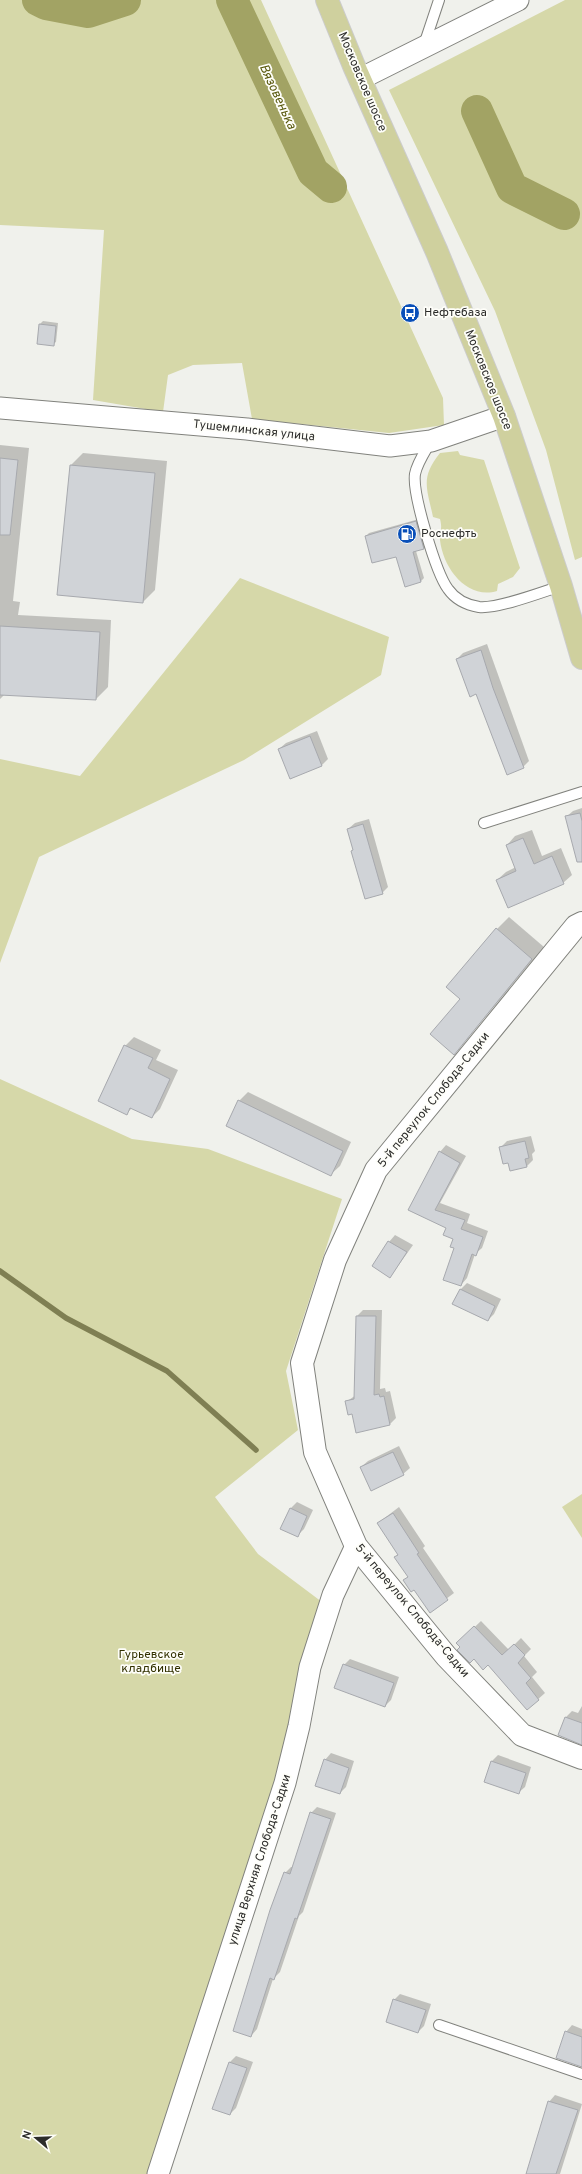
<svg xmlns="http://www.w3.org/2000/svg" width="582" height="2174" font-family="Overpass,sans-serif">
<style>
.green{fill:#d6d8a9}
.shadow{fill:#0003}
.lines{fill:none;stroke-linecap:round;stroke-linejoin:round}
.stream{stroke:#7f7f53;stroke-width:5.5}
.river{stroke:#a2a364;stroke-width:32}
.building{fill:#d0d3d7;stroke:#a7a9ae}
.service-casing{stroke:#81827d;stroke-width:12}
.minor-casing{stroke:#81827d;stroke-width:23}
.tertiary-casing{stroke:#81827d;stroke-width:24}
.primary-casing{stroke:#ccc;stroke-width:24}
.service{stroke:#fff;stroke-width:10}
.minor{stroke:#fff;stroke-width:21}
.tertiary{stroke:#fff;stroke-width:22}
.primary{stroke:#cfd09e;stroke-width:22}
.labels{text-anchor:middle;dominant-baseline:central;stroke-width:3.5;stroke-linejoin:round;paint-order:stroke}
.street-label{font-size:12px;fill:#2c2c2a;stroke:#fefef9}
.poi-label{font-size:12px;fill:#2c2c2a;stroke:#fefef9;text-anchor:start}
.park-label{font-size:12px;fill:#323100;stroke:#fefef9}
.water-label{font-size:13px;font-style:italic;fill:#58580c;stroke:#fefef9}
</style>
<rect width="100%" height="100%" fill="#f0f1ec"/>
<g class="green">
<polygon points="0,0 261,0 443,398 444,425 389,433 252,419 242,363 193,365 168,375 163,412 93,400 104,230 0,225"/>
<polygon points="565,0 582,0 582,557 575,560 546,450 495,311 389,90"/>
<path d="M 458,451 L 460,455 L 484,460 L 520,568 L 513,577 L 498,584 L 497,591 C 467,600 443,568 440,540 C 439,531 443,531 440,519 L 433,517 C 427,488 420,478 440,453 Z"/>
<polygon points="240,578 389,637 381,675 244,760 39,857 0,963 0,759 80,776"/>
<polygon points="0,1079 132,1139 208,1149 342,1199 286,1371 298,1430 215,1497 258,1554 322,1602 279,1780 148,2174 0,2174"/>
<polygon points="582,1494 582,1538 562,1507"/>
</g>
<g class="shadow">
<polygon points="43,321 58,323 56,342 53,344 38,343 40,324"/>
<polygon points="0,445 29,448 13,601 20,602 18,615 111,620 108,687 96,699 5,694 0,699"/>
<polygon points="83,453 167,461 155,590 143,602 71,465"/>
<polygon points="419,519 427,546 416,551 424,578 421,581 406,586 397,555 366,536 369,533"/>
<polygon points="487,644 529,761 523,767 457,659 463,653"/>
<polygon points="317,731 328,759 322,765 279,749 286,743"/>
<polygon points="582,808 582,845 566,817 573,811"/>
<polygon points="369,819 388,887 382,893 352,851 354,849 348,829 355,823"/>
<polygon points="532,830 542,856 561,848 572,875 563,883 497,880 506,872 516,867 507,845 515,836"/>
<polygon points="509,917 544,947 454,1054 461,999 497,929"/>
<polygon points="134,1037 161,1050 156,1060 178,1070 160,1109 152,1117 132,1108 127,1113 125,1046"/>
<polygon points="248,1092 351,1142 340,1166 330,1175 239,1101"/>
<polygon points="531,1136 535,1151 532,1154 533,1160 527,1166 509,1162 500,1148 507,1141"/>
<polygon points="446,1145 466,1156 440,1203 470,1214 467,1223 488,1231 482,1248 475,1254 467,1278 461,1285 454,1238 447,1228 409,1209 440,1152"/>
<polygon points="395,1235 413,1245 390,1277 389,1242"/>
<polygon points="467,1283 501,1299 494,1314 488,1320 454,1303 461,1289"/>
<polygon points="363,1310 382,1310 380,1389 385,1388 386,1392 390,1391 396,1418 390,1424 353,1413 346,1402 356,1395 357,1316"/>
<polygon points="399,1446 410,1468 403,1474 361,1467 368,1461"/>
<polygon points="297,1502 313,1510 304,1529 298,1535 282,1528 291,1508"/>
<polygon points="399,1507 425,1546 423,1548 454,1593 430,1611 415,1588 405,1580 408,1576 395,1557 398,1554 378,1523"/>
<polygon points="481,1621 509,1650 521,1638 531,1649 524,1656 537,1672 532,1677 545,1693 527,1709 488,1664 474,1658 458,1643"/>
<polygon points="350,1659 399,1677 391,1700 385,1706 344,1665"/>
<polygon points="582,1706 582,1743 559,1735 566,1717 572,1711 578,1713"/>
<polygon points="331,1753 354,1761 346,1787 340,1793 325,1760"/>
<polygon points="498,1755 531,1767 525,1787 518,1793 492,1761"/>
<polygon points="317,1807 336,1813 303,1912 299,1916 280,1972 273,1979 257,2029 251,2036 285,1873 291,1867 293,1867 311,1813"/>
<polygon points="400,1994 431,2004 424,2026 418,2032 394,2000"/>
<polygon points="572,2025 582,2029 582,2066 566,2032"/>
<polygon points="236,2056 253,2062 236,2108 230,2114 213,2108 230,2062"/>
<polygon points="555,2095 582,2104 560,2174 527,2174 549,2102"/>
</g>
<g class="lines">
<polyline class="stream" points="0,1271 66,1318 167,1371 256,1450"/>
<g class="river">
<polyline points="38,0 46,4 88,12 125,0"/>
<polyline points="232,0 313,172 331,187"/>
<polyline points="477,111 512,188 564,214"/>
</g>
</g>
<g class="building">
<polygon points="39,324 56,326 54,346 37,344"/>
<polygon points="0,458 18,460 10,535 0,535"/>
<polygon points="70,465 155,473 143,603 57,595"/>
<polygon points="416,521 424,549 413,552 421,582 405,587 396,557 372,563 365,536"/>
<polygon points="0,626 100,632 96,700 0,695"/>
<polygon points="481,650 493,688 524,768 507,775 476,694 470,697 456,659"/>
<polygon points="310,736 322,766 290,779 278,749"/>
<polygon points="580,813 582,821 582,862 577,862 565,816"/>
<polygon points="363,824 383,894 365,899 351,851 353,850 347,829"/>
<polygon points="523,838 534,864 552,856 564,884 508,908 496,880 516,871 506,845"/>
<polygon points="496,928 532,959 454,1055 430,1034 460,999 446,987"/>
<polygon points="124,1045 153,1058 148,1068 170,1079 152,1118 130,1108 127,1115 98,1101"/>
<polygon points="238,1100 343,1151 331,1176 226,1126"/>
<polygon points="525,1141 529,1158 525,1159 527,1167 510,1171 508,1163 503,1164 499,1147"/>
<polygon points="439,1151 460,1163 435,1210 465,1220 461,1229 483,1237 476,1256 472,1254 461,1286 443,1280 454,1248 450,1247 453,1239 443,1235 446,1228 408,1210"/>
<polygon points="388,1241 407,1252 390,1278 372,1266"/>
<polygon points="460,1289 495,1306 488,1321 452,1304"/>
<polygon points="356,1316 376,1316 374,1395 379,1394 380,1397 384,1396 390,1425 356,1433 352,1414 348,1415 345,1401 354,1399"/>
<polygon points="393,1452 404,1475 371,1491 360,1467"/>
<polygon points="290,1508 307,1516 298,1537 280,1529"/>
<polygon points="393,1513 419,1553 417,1554 448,1600 430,1613 414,1590 411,1592 403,1580 408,1577 394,1557 398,1555 377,1523"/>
<polygon points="474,1626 502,1655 514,1644 525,1655 518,1663 531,1678 526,1683 539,1700 527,1710 488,1665 483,1670 474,1659 470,1663 457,1650 460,1647 456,1643"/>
<polygon points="343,1664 394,1683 385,1707 334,1688"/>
<polygon points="565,1717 582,1723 582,1745 558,1735"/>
<polygon points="324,1759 349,1768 340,1794 315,1786"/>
<polygon points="491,1761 526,1773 519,1794 484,1782"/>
<polygon points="310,1812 331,1819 297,1919 295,1918 274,1980 270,1978 251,2037 233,2031 270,1910 284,1872 290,1874"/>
<polygon points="393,1999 426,2010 418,2033 386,2022"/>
<polygon points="565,2031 582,2037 582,2067 556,2058"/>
<polygon points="229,2062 247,2068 230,2115 212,2109"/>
<polygon points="548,2101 578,2110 556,2174 526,2174"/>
</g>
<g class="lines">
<g class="service-casing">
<g id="service">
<polyline points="424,45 439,0"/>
<path d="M 431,441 C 426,450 417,463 415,474 C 412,493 436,573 448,589 C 455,599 467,605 479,607 C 498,609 542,592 561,586"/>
<polyline points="484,823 582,792"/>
<polyline points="439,2025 582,2074"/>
</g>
</g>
<g class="minor-casing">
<g id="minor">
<polyline points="360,79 518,0"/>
<polyline points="0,408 247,429 390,446 431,441 504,416"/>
<polyline points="158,2174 285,1783 299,1726 310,1667 333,1595 356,1546"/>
</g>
</g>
<g class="tertiary-casing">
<polyline id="tertiary" points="582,923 576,926 376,1170 335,1260 302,1363 315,1452 356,1546 446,1656 522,1735 582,1758"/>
</g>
<g class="primary-casing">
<polyline id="primary" points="327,0 354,66 437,252 504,416 561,586 582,658"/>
</g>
<use href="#service" class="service"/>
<use href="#minor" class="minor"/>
<use href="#tertiary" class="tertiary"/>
<use href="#primary" class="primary"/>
</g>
<defs>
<g id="bus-disc" transform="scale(1)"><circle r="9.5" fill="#094fb9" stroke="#fefef9"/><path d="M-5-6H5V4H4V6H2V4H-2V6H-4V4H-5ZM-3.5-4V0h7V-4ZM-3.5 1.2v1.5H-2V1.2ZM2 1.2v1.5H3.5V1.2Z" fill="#fff"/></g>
<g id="fuel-disc" transform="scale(1)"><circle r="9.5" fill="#094fb9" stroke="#fefef9"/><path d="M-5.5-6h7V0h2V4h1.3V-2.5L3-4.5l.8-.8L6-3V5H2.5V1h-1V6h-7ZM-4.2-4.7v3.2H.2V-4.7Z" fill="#fff"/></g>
</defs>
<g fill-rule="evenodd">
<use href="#bus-disc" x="410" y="313"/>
<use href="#fuel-disc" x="407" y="534"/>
</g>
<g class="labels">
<g class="street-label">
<text transform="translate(362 82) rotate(67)">Московское шоссе</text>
<text transform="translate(488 380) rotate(68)">Московское шоссе</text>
<text transform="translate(254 431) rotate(6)">Тушемлинская улица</text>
<text transform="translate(434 1100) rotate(-51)">5-й переулок Слобода-Садки</text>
<text transform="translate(412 1611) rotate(50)">5-й переулок Слобода-Садки</text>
<text transform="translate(260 1860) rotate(-72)">улица Верхняя Слобода-Садки</text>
</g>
<g class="poi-label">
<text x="424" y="313">Нефтебаза</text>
<text x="421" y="534">Роснефть</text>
</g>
<g class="park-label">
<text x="151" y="1655">Гурьевское<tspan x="151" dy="14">кладбище</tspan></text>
</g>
<g class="water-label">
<text transform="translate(277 97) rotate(65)">Вязовенька</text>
</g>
</g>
<g transform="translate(36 2138) rotate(289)" stroke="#fefef9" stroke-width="3" paint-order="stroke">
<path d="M0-3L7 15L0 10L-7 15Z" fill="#2c2c2a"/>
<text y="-6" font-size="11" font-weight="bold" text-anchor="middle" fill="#2c2c2a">N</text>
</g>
</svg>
